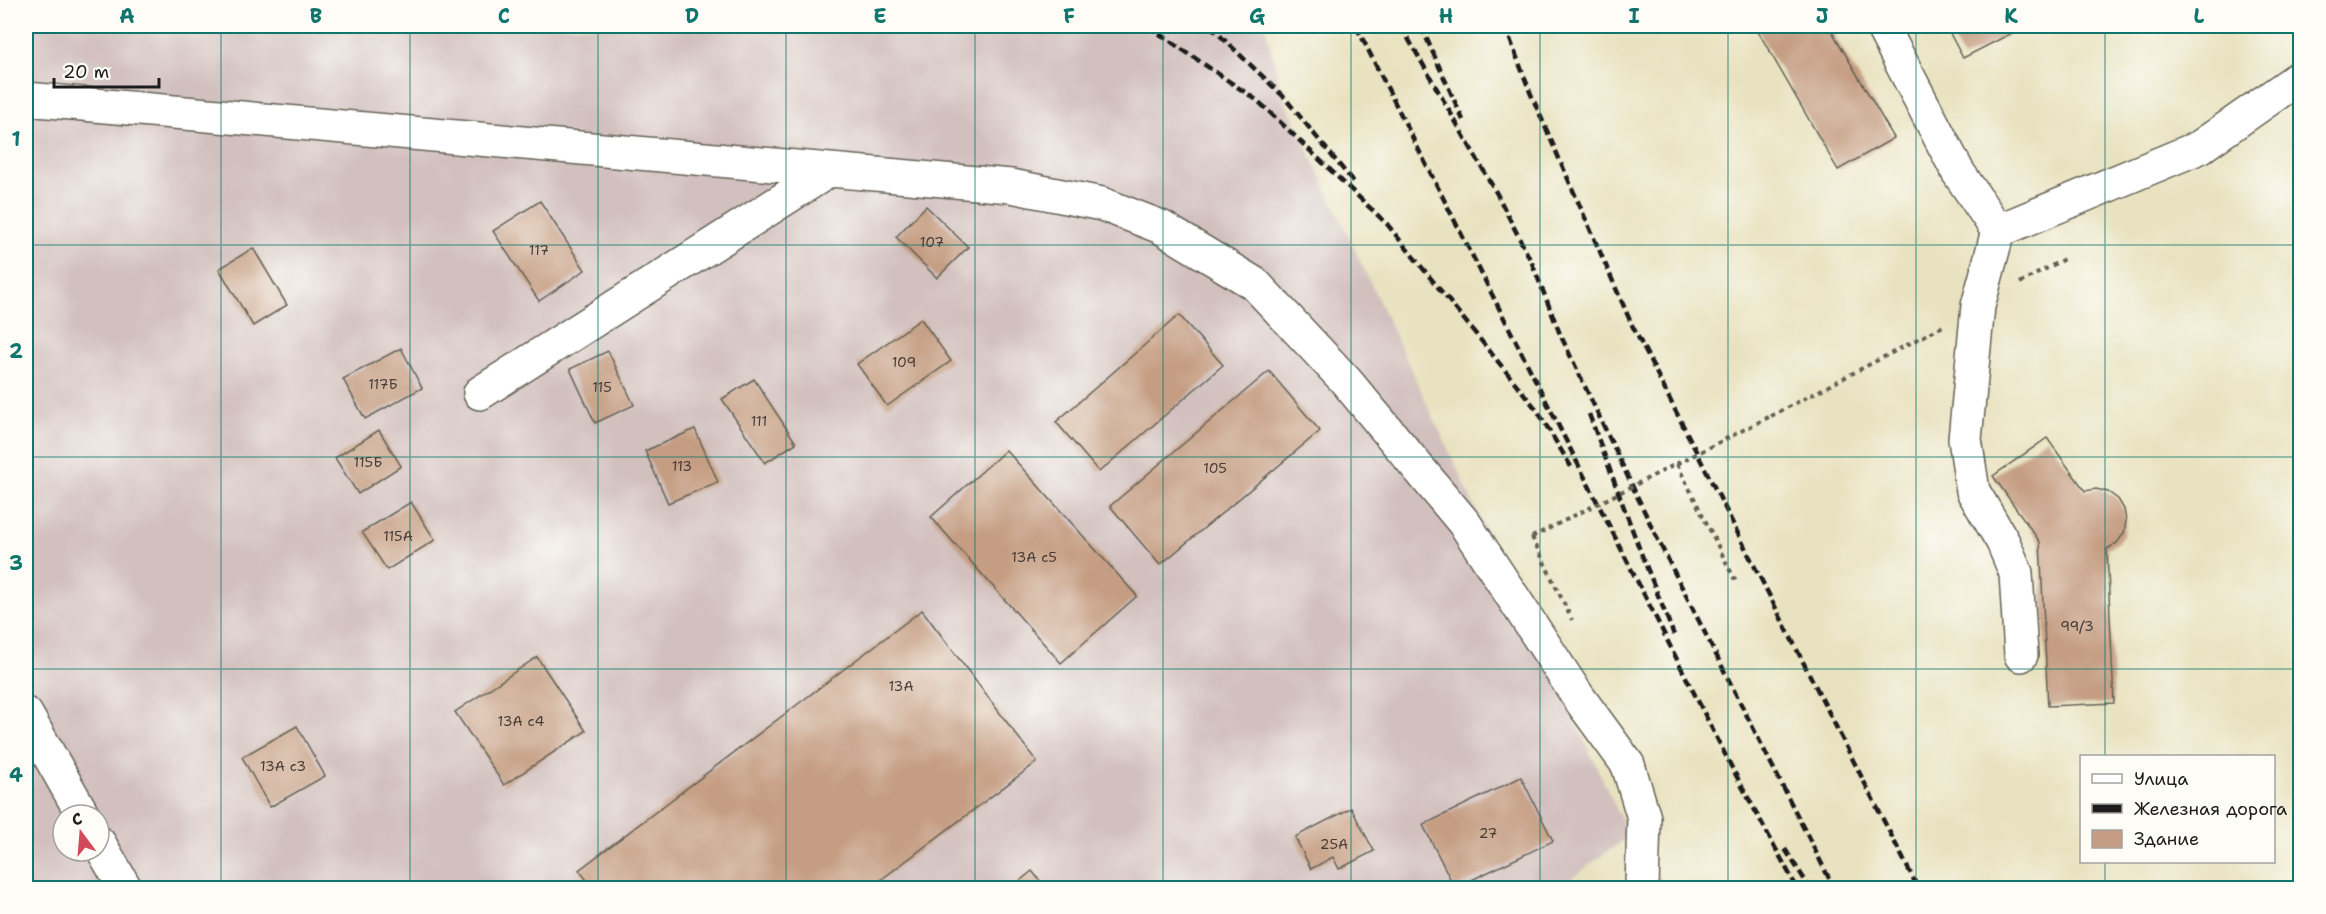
<svg xmlns="http://www.w3.org/2000/svg" width="2326" height="914" font-family="'Shantell Sans',sans-serif">
<style>
.industrial{fill:#d1c0bd;fill-rule:evenodd}
.building{fill:#c59d82}
.lines{fill:none;stroke-linecap:round;stroke-linejoin:round}
.minor-casing{stroke:#646155;stroke-width:36}
.path{stroke:#646155;stroke-width:4;stroke-dasharray:4.5 4.5;stroke-linecap:butt}
.minor{stroke:#fff;stroke-width:33}
.rail{stroke:#1c1c1c;stroke-width:4.5;stroke-dasharray:9 4.5;stroke-linecap:butt}
.path-bridge{stroke:#646155;stroke-width:4;stroke-dasharray:4.5 4.5;stroke-linecap:butt}
.grid{fill:none;stroke:#0f766e;stroke-width:1.5;stroke-opacity:0.55}
.labels{text-anchor:middle;dominant-baseline:central;stroke-width:6;stroke-linejoin:round;paint-order:stroke}
.number-label{font-size:14px;fill:#463c36}
.neatline{fill:none;stroke:#0f766e;stroke-width:2}
.grid-label{font-size:20px;text-anchor:middle;font-weight:bold;fill:#0f766e}
</style>
<rect width="100%" height="100%" fill="#fdfcf7"/>
<filter id="ink" filterUnits="userSpaceOnUse"><feTurbulence type="fractalNoise" baseFrequency=".0167" numOctaves="2"/><feDisplacementMap in="SourceGraphic" scale="12" xChannelSelector="R" yChannelSelector="G"/><feConvolveMatrix kernelMatrix="1 2 1 2 8 2 1 2 1" color-interpolation-filters="sRGB"/></filter>
<filter id="wash" filterUnits="userSpaceOnUse"><feTurbulence type="fractalNoise" baseFrequency=".008" numOctaves="4" result="noise"/><feDisplacementMap in="SourceGraphic" scale="24" xChannelSelector="R" yChannelSelector="G"/><feGaussianBlur stdDeviation="1.35" result="paint"/><feColorMatrix in="noise" values="0 0 0 0 0 0 0 0 0 0 0 0 0 0 0 0 0 1.4 0 .05"/><feComposite in="paint" operator="in"/></filter>
<g filter="url(#wash)">
<rect width="100%" height="100%" fill="#e9e2c0"/>
<path class="industrial" d="M 26,26 L 1265,26 L 1283,96 L 1629,836 L 1558,888 L 26,888 ZM 63,815 L 99,815 L 99,851 L 63,851 Z"/>
<g id="blocks">
<g class="building">
<polygon points="1755,26 1829,26 1894,138 1838,170"/>
<polygon points="1946,26 2021,26 2022,28 1963,58"/>
<polygon points="540,201 585,270 539,301 493,231"/>
<polygon points="926,206 968,247 937,278 896,237"/>
<polygon points="253,248 287,305 253,326 219,269"/>
<polygon points="1179,315 1223,365 1099,472 1056,422"/>
<polygon points="921,319 951,361 887,406 857,364"/>
<polygon points="401,348 422,388 365,419 343,379"/>
<polygon points="608,351 634,405 595,423 570,369"/>
<polygon points="1269,371 1320,431 1160,565 1110,506"/>
<polygon points="754,379 796,443 765,463 722,399"/>
<polygon points="695,429 718,482 668,503 645,451"/>
<polygon points="379,430 401,466 358,494 335,458"/>
<polygon points="2047,438 2085,491 2096,489 2108,492 2118,499 2124,509 2126,521 2124,533 2117,543 2107,549 2114,703 2048,706 2040,542 1993,476"/>
<polygon points="1006,450 1137,596 1061,663 931,517"/>
<polygon points="411,502 435,540 387,570 362,532"/>
<polygon points="922,610 1037,762 870,888 593,888 579,870"/>
<polygon points="537,657 586,731 504,785 455,712"/>
<polygon points="297,726 325,776 270,807 242,757"/>
<polygon points="1521,777 1553,841 1455,888 1423,825"/>
<polygon points="1351,808 1374,851 1339,869 1333,857 1311,869 1295,837"/>
<polygon points="1032,871 1046,888 1011,888"/>
</g>
</g>
</g>
<g filter="url(#ink)">
<use href="#blocks" fill-opacity="0" stroke="#646155" stroke-width="1.5"/>
<g class="lines">
<g class="minor-casing">
<g id="minor">
<polyline points="1882,26 1958,172 1998,231 1978,306 1965,439 1973,491 2003,542 2016,573 2021,655"/>
<polyline points="26,99 1011,186 1102,204 1161,227 1255,284 1346,381 1465,524 1579,698 1628,765 1644,818 1642,888"/>
<polyline points="1998,231 2200,147 2300,77"/>
<polyline points="480,393 828,171"/>
<polyline points="26,714 83,815"/>
<polyline points="99,843 125,888"/>
</g>
</g>
<g class="path">
<polyline points="2020,283 2064,259"/>
<polyline points="1771,416 1943,326"/>
<polyline points="1677,464 1736,582"/>
<polyline points="1532,537 1572,620"/>
</g>
<use href="#minor" class="minor"/>
<g class="rail">
<polyline points="1148,26 1258,101 1387,224 1537,410 1573,470"/>
<polyline points="1210,26 1284,97 1355,184"/>
<polyline points="1356,26 1731,766 1797,888"/>
<polyline points="1401,26 1497,194 1532,263 1560,334 1657,538 1834,888"/>
<polyline points="1421,26 1463,120"/>
<polyline points="1505,26 1530,92 1632,325 1918,888"/>
<polyline points="1589,414 1641,553 1674,635"/>
<polyline points="1785,849 1810,888"/>
</g>
<polyline class="path-bridge" points="1532,537 1771,416"/>
</g>
</g>
<path class="grid" d="M 221,26 L 221,888M 410,26 L 410,888M 598,26 L 598,888M 786,26 L 786,888M 975,26 L 975,888M 1163,26 L 1163,888M 1351,26 L 1351,888M 1540,26 L 1540,888M 1728,26 L 1728,888M 1916,26 L 1916,888M 2105,26 L 2105,756M 26,245 L 2300,245M 26,457 L 2300,457M 26,669 L 2300,669M 2105,862 L 2105,888"/>
<g class="labels">
<g class="number-label">
<text x="932" y="242">107</text>
<text x="539" y="250">117</text>
<text x="904" y="362">109</text>
<text x="383" y="384">117Б</text>
<text x="602" y="387">115</text>
<text x="759" y="421">111</text>
<text x="368" y="462">115Б</text>
<text x="682" y="466">113</text>
<text x="1215" y="468">105</text>
<text x="398" y="536">115А</text>
<text x="1034" y="557">13А с5</text>
<text x="2077" y="626">99/3</text>
<text x="901" y="686">13А</text>
<text x="521" y="721">13А с4</text>
<text x="283" y="766">13А с3</text>
<text x="1488" y="833">27</text>
<text x="1334" y="844">25А</text>
</g>
</g>
<rect width="2326" height="914" fill="none" stroke="#fdfcf7" stroke-width="66"/>
<rect x="2080" y="755" width="195" height="108" fill="#fdfcf7" stroke="#a3a29f" stroke-width="1.5"/>
<rect x="2092" y="774" width="30" height="9" fill="#ffffff" stroke="#a3a29f" stroke-width="1.5"/>
<text x="2134" y="785" font-size="18" fill="#1c1c1c">Улица</text>
<rect x="2092" y="804" width="30" height="9" fill="#1c1c1c" stroke="#a3a29f" stroke-width="1.5"/>
<text x="2134" y="815" font-size="18" fill="#1c1c1c">Железная дорога</text>
<rect x="2092" y="830" width="30" height="18" fill="#c59d82" stroke="#a3a29f" stroke-width="1.5"/>
<text x="2134" y="845" font-size="18" fill="#1c1c1c">Здание</text>
<g transform="translate(81 833) rotate(344)"><circle r="28" fill="#fdfcf7" stroke="#a3a29f" stroke-width="1.5"/>
<path d="M0-4.5L10 22L0 15L-10 22Z" fill="#d1495b"/>
<text y="-9" font-size="16" font-weight="bold" text-anchor="middle" fill="#1c1c1c">С</text>
</g>
<path d="M54 78v9h105v-9" fill="none" stroke="#1c1c1c" stroke-width="3"/>
<text x="63" y="78" font-size="18" fill="#1c1c1c" stroke="#fdfcf7" stroke-width="4.5" paint-order="stroke">20 m</text>
<rect x="33" y="33" width="2260" height="848" class="neatline"/>
<g class="grid-label">
<text x="127" y="23">A</text>
<text x="316" y="23">B</text>
<text x="504" y="23">C</text>
<text x="692" y="23">D</text>
<text x="880" y="23">E</text>
<text x="1069" y="23">F</text>
<text x="1257" y="23">G</text>
<text x="1446" y="23">H</text>
<text x="1634" y="23">I</text>
<text x="1822" y="23">J</text>
<text x="2011" y="23">K</text>
<text x="2199" y="23">L</text>
<text x="16" y="146">1</text>
<text x="16" y="358">2</text>
<text x="16" y="570">3</text>
<text x="16" y="782">4</text>
</g>
</svg>
